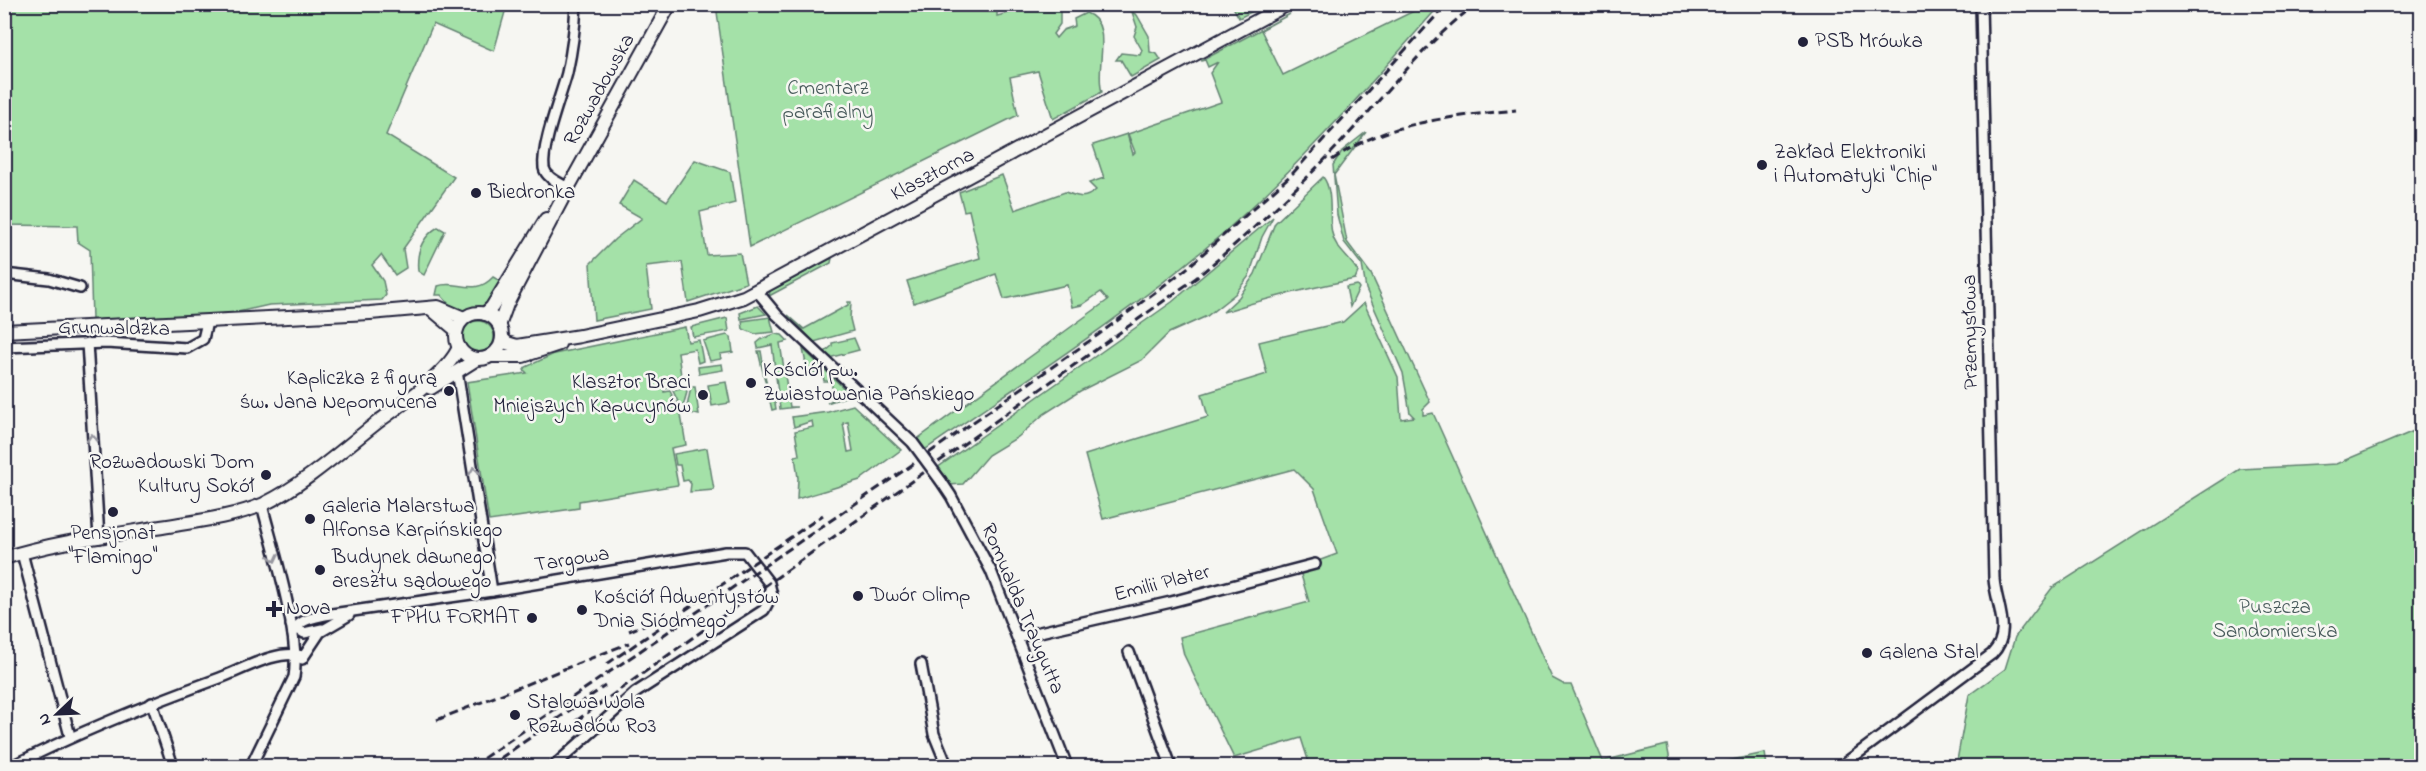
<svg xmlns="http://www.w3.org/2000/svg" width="2426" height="771" font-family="'Indie Flower',sans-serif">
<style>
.green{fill:#a4e1a8;stroke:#638272;stroke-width:1.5;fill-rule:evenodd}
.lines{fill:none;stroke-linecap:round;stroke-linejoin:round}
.street-casing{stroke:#22223b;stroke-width:14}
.secondary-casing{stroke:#22223b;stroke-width:16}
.street{stroke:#f6f6f2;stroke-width:9}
.secondary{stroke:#f6f6f2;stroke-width:12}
.rail{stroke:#22223b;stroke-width:3;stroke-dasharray:9 4.5;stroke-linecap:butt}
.street-bridge-casing{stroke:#22223b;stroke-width:14;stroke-linecap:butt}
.street-bridge{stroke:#f6f6f2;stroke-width:9}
.oneway{stroke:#9797a0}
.poi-dot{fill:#22223b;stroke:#f6f6f2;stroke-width:2}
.labels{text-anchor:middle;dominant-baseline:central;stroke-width:5;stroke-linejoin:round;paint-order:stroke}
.poi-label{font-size:21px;fill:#22223b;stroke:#f6f6f2;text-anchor:start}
.park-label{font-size:21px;fill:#495b5c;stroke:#f6f6f2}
.street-label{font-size:21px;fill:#22223b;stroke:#f6f6f2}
</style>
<rect width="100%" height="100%" fill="#f6f6f2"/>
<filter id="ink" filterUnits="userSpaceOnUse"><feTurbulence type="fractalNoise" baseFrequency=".0167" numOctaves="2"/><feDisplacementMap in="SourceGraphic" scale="12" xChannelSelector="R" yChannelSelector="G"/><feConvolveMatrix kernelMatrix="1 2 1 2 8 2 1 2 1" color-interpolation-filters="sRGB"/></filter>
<g filter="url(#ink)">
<g class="green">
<polygon points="5,4 507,4 507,5 494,51 433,24 386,135 454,177 403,249 406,268 395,275 381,255 372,265 383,281 386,295 382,300 269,305 229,314 92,320 90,250 78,242 77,226 5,225"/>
<path d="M 716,5 L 1006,5 L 997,10 L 997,16 L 1039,5 L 1060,7 L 1060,24 L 1053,34 L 1056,38 L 1063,30 L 1075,26 L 1074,19 L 1086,13 C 1115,23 1094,69 1102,92 L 1053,119 L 1038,71 L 1010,77 L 1018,115 L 750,247 Z"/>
<polygon points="1232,5 1255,5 1257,9 1239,18"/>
<path d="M 1426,5 L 1440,5 C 1370,84 1301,165 1221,235 C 1128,315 1024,381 923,451 L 916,440 L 1108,300 L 1101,292 L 1082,305 L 1072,307 L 1067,285 L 1004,299 L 996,274 L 914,303 L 907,281 L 980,258 L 969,210 L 964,211 L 959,192 L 1002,175 L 1015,210 L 1065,192 C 1078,197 1085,200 1096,190 L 1089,183 L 1104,178 L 1093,145 L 1127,134 L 1133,154 L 1135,152 L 1128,134 L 1221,102 L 1210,73 L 1218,62 L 1208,67 L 1205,60 L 1201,61 L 1290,14 L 1261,30 L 1283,75 Z"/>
<polygon points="1132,12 1137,15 1149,36 1150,52 1157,54 1161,60 1131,77 1121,60 1116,60 1121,53 1140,55 1142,50 1134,36 1137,27"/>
<polygon points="1366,132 1334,175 1347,242 1371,274 1430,402 1423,409 1423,415 1433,413 1552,678 1565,685 1571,685 1603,761 1667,745 1671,766 1448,766 1444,761 1424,766 1310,766 1301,738 1234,758 1184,655 1180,637 1309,602 1299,568 1337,554 1314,489 1294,469 1103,519 1085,455 1208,417 1202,394 1267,374 1259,342 1343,322 1364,303 1398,377 1401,419 1414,417 1410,413 1403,373 1366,289 1362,265 1344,242 1337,215 1333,165 1342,151"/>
<polygon points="695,160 730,172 735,203 700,212 707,255 740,253 746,283 688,302 682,262 646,266 651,309 594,320 590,264 615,239 642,218 619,205 634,180 667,201"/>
<path d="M 1323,177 C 1334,191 1328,216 1332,233 C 1335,250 1351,258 1358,272 L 1355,279 C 1309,288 1267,298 1223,312 L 1239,297 L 1255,274 L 1275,223 Z"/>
<polygon points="1273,217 1262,237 1249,276 1235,294 1207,316 1169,333 1142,360 1080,391 1044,414 1018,437 988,455 963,484 949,485 937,468 1172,302"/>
<path d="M 438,227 L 445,231 L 424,275 L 418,271 C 416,253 422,237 438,227 Z"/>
<polygon points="832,258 831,263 769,296 770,291"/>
<path d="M 493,277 L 500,281 L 489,302 L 475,310 L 463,312 L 453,309 L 441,295 L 436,295 L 438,286 C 456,279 475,297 493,277 Z"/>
<polygon points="1357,285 1359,288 1350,307 1346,287"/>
<polygon points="848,302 851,302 850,319 853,331 814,342 788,315 804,329 848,305"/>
<polygon points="758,306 766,314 741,319 740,313"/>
<polygon points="770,317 774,332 755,334 743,329 742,321"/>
<polygon points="727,318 729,331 693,337 691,327"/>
<circle cx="478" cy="337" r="16"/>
<polygon points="685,327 688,342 699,340 703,361 698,363 695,349 678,352 681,376 676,377 678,386 664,389 664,392 670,391 681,415 686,445 671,448 678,485 579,501 579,508 489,521 467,382 527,373 524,370 526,367 554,354"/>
<polygon points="775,334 782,335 788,341 780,343 790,407 797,407 780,409 772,345 758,348 757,343 762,339"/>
<polygon points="727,335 731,337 733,352 720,354 721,359 710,361 703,341"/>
<polygon points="854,338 859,350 829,358 825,352 832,346 832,343"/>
<polygon points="803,349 851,395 827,403 834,399 831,381 824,381 822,371 808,374"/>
<polygon points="758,351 761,351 767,387 773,391 776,409 772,410"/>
<polygon points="722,364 723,370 699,374 698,367"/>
<polygon points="726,382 730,403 712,406 708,385"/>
<polygon points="691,387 695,387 699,415 686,412"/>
<polygon points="685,388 687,392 682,410 673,391"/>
<path d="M 853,405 L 901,450 L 860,480 L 797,499 L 798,478 L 795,456 L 799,455 L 795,431 L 813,427 L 812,421 L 794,427 L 792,417 L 828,412 ZM 848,422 L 853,451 L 848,452 L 843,423 Z"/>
<polygon points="2421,428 2421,766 1956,766 1969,695 2005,669 2015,637 2052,588 2240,469 2336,464"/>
<polygon points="707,448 714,490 690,492 691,484 688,480 683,481 680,465 676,465 674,454"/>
<polygon points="1765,753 1767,766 1704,766"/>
</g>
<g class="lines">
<g class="street-casing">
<g id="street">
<path d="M 568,188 C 560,183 546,178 544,168 C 541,146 561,96 567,73 C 572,50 575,28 576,4"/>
<polyline points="4,274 49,279 80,288"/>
<polyline points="757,291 777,315 913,443"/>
<polyline points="87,343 99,538"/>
<polyline points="4,347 106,343 187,348 203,339 207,322"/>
<polyline points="457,371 492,591"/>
<polyline points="941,481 951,496 991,571 1067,766"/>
<polyline points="22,553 70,736"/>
<polyline points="291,625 304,633 322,629"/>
<path d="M 293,634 C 297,620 312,618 325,615 L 492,591 L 726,552 L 745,552 L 769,583 L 772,595 L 764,610 L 635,693 L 554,766"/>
<polyline points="1018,637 1171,602 1315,564"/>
<polyline points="1129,652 1171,766"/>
<polyline points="302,659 320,632 349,615"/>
<polyline points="921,664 934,734 947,766"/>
<polyline points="152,703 171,760 170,766"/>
<path d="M 12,766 C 79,732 148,704 220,678 C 244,669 277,649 303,656"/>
<path d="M 251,766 L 294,677 C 301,636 273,548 262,505"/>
<path d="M 1841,766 L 1992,654 C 2013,633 1996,605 1994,579 L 1981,4"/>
</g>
</g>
<g class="secondary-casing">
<g id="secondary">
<polyline points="430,308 456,330"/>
<circle cx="479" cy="336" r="23"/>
<polyline points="485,314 492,307 546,219"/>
<polyline points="499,326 507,304 568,188 670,4"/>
<polyline points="4,331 370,313 438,307 464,318"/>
<polyline points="502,338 507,343 517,346 580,336 699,311 744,297 1288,4"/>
<polyline points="490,356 523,356 559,344"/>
<polyline points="431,388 477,359"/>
<path d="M 4,558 C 61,540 122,534 180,524 C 207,520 238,515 264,504 C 305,484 343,449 379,421 C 402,404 448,373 459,347"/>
</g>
</g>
<use href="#street" class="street"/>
<use href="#secondary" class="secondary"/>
<g class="rail">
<path d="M 1332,160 C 1387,121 1451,117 1516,110"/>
<polyline points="629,631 666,616"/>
<polyline points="607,664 823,515"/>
<polyline points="437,720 629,643"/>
<path d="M 576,721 L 1196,278 C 1248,234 1299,188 1345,138 C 1388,92 1426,42 1476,4"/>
<polyline points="472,766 906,469 1098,335 1186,269 1293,173 1447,4"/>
<polyline points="489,766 605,686"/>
</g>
<g class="street-bridge-casing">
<polyline id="street-bridge" points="913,443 941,481"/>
</g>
<use href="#street-bridge" class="street-bridge"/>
</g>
<defs><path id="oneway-chevron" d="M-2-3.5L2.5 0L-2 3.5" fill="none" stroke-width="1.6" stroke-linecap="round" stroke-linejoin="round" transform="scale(1.5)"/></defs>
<g class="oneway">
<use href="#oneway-chevron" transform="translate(92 438) rotate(-94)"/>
<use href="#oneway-chevron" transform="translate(474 471) rotate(-99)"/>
<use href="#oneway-chevron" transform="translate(274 558) rotate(77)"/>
</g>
</g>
<g class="poi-dot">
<circle cx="1803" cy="42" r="6"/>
<circle cx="1762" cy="165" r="6"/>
<circle cx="476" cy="193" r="6"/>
<circle cx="751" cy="383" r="6"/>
<circle cx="449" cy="391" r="6"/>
<circle cx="703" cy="395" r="6"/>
<circle cx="266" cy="475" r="6"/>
<circle cx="113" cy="512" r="6"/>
<circle cx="310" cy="519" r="6"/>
<circle cx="320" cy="570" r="6"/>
<circle cx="858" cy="596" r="6"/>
<path d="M271 600h6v6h6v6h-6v6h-6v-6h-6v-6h6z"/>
<circle cx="582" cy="610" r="6"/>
<circle cx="532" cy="618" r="6"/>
<circle cx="1867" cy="653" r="6"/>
<circle cx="515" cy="715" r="6"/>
</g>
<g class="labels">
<g class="poi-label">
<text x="1815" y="42">PSB Mrówka</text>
<text x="1774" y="153">Zakład Elektroniki<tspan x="1774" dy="24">i Automatyki "Chip"</tspan></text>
<text x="488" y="193">Biedronka</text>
<text x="763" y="371">Kościół pw.<tspan x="763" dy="24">Zwiastowania Pańskiego</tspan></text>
<text x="437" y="379" text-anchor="end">Kapliczka z figurą<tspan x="437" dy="24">św. Jana Nepomucena</tspan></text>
<text x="691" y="383" text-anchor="end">Klasztor Braci<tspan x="691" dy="24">Mniejszych Kapucynów</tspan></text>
<text x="254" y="463" text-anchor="end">Rozwadowski Dom<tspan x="254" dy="24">Kultury Sokół</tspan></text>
<text x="322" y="507">Galeria Malarstwa<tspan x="322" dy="24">Alfonsa Karpińskiego</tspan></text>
<text x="113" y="534" text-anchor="middle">Pensjonat<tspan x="113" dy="24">"Flamingo"</tspan></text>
<text x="332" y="558">Budynek dawnego<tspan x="332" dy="24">aresztu sądowego</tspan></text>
<text x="870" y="596">Dwór Olimp</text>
<text x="594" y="598">Kościół Adwentystów<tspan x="594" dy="24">Dnia Siódmego</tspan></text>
<text x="286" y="609">Nova</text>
<text x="520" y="618" text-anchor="end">FPHU FORMAT</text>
<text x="1879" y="653">Galena Stal</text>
<text x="527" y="703">Stalowa Wola<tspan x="527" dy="24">Rozwadów Ro3</tspan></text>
</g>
<g class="park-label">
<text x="828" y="89">Cmentarz<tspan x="828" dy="24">parafialny</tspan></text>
<text x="2275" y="608">Puszcza<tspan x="2275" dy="24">Sandomierska</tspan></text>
</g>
<g class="street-label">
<text transform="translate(600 90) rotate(-61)">Rozwadowska</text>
<text transform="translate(933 175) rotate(-28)">Klasztorna</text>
<text transform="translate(114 329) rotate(1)">Grunwaldzka</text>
<text transform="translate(1971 332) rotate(-91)">Przemysłowa</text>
<text transform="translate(572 560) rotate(-9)">Targowa</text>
<text transform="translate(1162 584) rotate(-14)">Emilii Plater</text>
<text transform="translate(1022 609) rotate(67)">Romualda Traugutta</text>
</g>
</g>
<rect width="2426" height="771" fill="none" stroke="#f6f6f2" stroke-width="24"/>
<rect x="12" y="12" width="2402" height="747" fill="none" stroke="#22223b" stroke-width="2" filter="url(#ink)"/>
<g transform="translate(57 714) rotate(247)" stroke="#f6f6f2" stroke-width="4.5" paint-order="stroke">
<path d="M0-4.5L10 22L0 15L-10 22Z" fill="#22223b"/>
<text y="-9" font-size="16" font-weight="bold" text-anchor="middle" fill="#22223b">N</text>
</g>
</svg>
